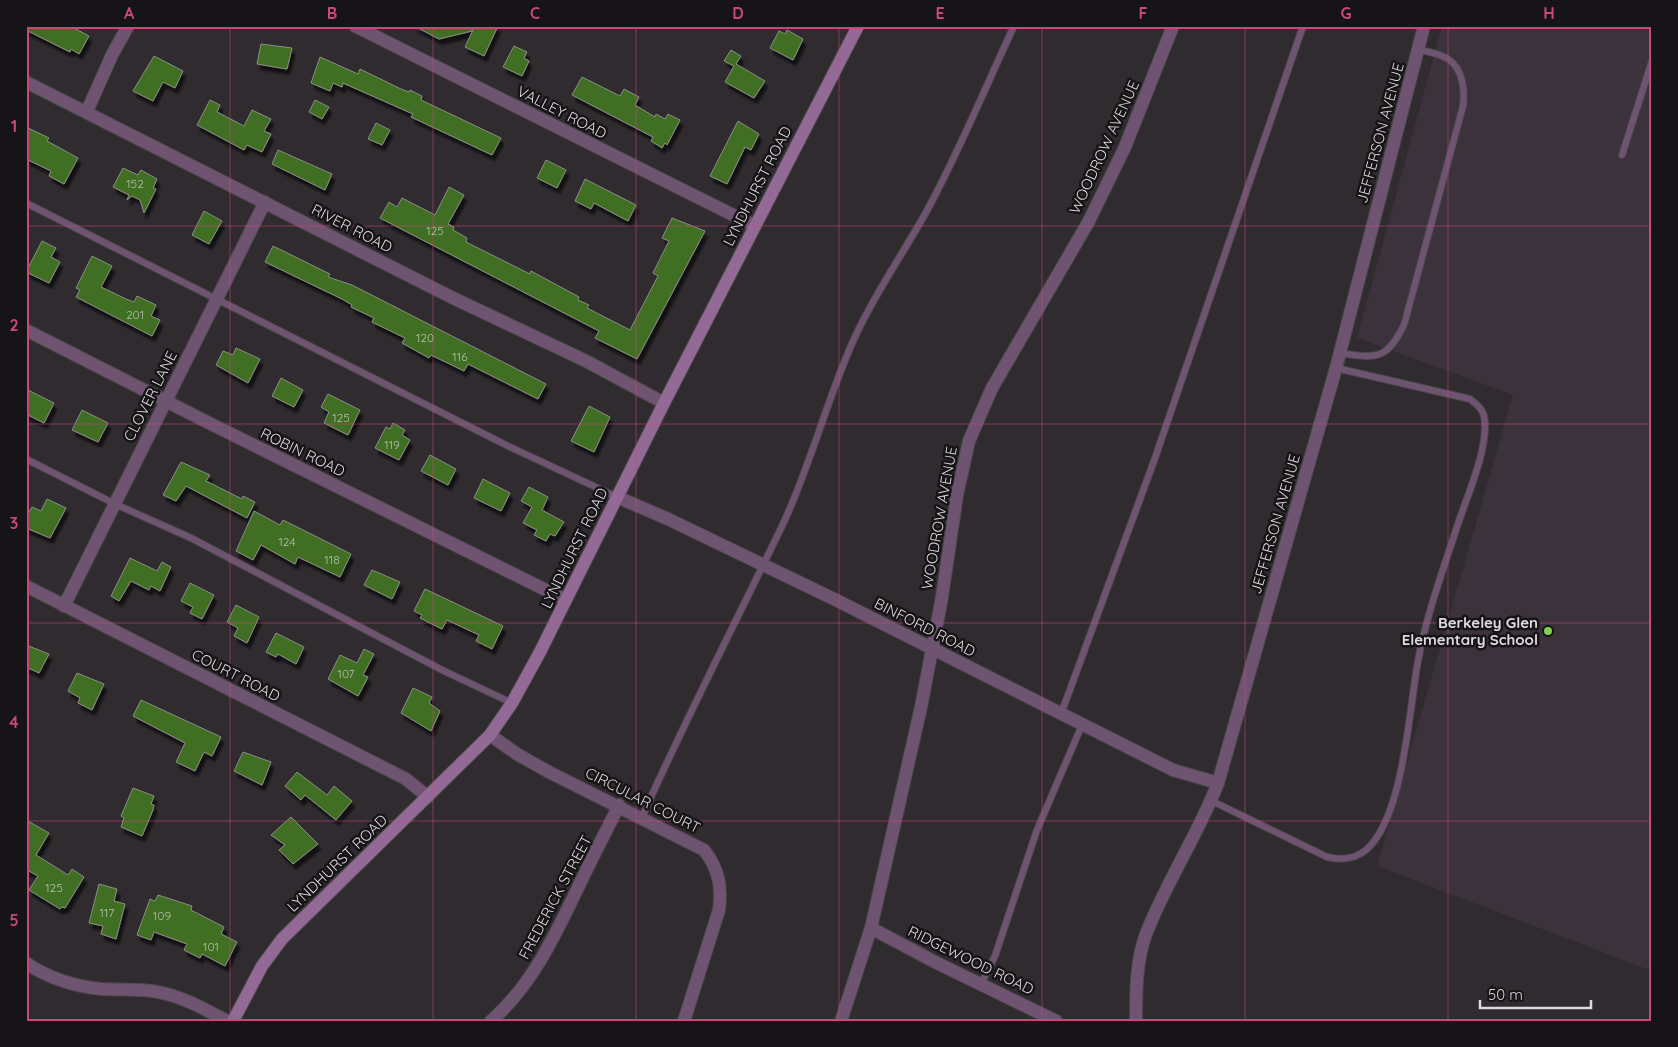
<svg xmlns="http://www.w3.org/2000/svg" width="1678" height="1047" font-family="Quicksand,sans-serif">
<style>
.built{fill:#3b323b}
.building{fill:#416e20;stroke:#8a8e88;filter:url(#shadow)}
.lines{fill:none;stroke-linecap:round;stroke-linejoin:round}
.service-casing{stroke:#4b474b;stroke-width:8}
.minor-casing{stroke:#4b474b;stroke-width:14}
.secondary-casing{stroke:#4b474b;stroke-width:14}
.service{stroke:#6e5470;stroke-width:6}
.minor{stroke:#6e5470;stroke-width:12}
.secondary{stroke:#936a95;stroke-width:12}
.grid{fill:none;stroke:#c9487c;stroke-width:1;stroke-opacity:0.55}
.poi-dot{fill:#83d04e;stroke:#161416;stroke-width:2}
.labels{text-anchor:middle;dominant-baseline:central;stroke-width:5;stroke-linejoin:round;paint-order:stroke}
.number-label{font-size:12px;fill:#b6bfae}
.street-label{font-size:15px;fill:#dddadd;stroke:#161416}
.poi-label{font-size:15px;font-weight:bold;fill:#dddadd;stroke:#161416;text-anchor:end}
.neatline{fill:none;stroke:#c9487c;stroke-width:2}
.grid-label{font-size:16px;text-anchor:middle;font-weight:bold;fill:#c9487c}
</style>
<defs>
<filter id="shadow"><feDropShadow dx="3" dy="5.5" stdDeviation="1" flood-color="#0009"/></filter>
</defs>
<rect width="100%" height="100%" fill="#2f2b2f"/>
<polygon class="built" points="1442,26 1652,26 1652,971 1377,866 1513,395 1357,338"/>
<g class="building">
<polygon points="26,26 70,26 89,36 79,54 71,49 70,52 26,30"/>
<polygon points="414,26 472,26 472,31 439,39"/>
<polygon points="475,26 498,26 484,56 465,47"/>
<polygon points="787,30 803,39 793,60 770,48 779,31 785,34"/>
<polygon points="261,44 292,48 287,69 257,64"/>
<polygon points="514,46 527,52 524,58 529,61 522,76 503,67"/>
<polygon points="731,50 741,56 736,64 765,81 754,98 725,82 734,66 724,61"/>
<polygon points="154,56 183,71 175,88 163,82 153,101 133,91"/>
<polygon points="320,57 358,74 360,69 401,89 409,92 410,90 422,96 421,100 501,138 492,155 411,117 413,114 343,83 342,87 333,83 330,91 311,83"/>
<polygon points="582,77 620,96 624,89 639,97 635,105 655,117 656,114 665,119 668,114 680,120 667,145 665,143 662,148 651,141 653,137 572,95"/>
<polygon points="210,100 220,105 217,112 244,126 252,110 271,119 264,131 271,134 262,152 247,145 244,150 197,125"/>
<polygon points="315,100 329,107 322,119 309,112"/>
<polygon points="738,121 759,134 751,150 745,147 727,184 710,176"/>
<polygon points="376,123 390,130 382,145 368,139"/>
<polygon points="26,127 49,138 47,141 78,158 64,184 49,176 51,171 26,159"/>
<polygon points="278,150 332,174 325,190 272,164"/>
<polygon points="546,160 566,170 557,188 537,178"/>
<polygon points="123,168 138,175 141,170 157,179 153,188 156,189 144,213 140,200 132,196 127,200 129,195 113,187"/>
<polygon points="585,179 636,205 628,221 594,203 591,209 575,201"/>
<polygon points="449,187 464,195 448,224 454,227 453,230 467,238 466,242 530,274 531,271 579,297 578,300 589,305 587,308 630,330 658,276 653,273 669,241 662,238 672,218 705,231 637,359 595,338 599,331 380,218 389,202 397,207 402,198 435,215"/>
<polygon points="204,211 222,221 209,244 192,235"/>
<polygon points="42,241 56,248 51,257 60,262 49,283 26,272"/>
<polygon points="273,246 330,274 328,277 352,285 546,384 538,399 468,364 464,371 431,355 429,358 402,343 405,338 372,322 374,318 351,307 352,305 342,299 265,262"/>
<polygon points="92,256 112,266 101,287 126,299 134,302 137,296 156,305 151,316 160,320 152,336 76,297 80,290 76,288"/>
<polygon points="236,348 260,359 248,383 216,365 223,351 233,355"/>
<polygon points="281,378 303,390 294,407 272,396"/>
<polygon points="26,389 54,403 44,423 26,414"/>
<polygon points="328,394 360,410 348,435 324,423 329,412 321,407"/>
<polygon points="589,406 610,417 594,452 571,441"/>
<polygon points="82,410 108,423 98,442 72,430"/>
<polygon points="393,423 405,430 402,435 410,440 399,460 375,448 386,427 390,429"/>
<polygon points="430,455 456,469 448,485 421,471"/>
<polygon points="181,462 210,475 206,481 242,499 243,496 255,502 247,518 186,486 176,501 163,495"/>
<polygon points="483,479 510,493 501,511 474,498"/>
<polygon points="529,487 548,497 542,510 564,522 555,536 550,534 546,541 534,535 537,530 523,523 532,507 521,501"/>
<polygon points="47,499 66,508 50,538 26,528 26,517 32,507 41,511"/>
<polygon points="254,511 280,525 283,520 351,554 340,577 298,557 295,564 261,545 253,560 236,551"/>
<polygon points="130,558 157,571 162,562 171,567 160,591 151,586 149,590 131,581 119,601 111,596"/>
<polygon points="372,570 400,582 392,599 364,585"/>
<polygon points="190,583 214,595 202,619 190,613 193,607 181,601"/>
<polygon points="425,589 503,626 492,649 476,641 479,635 447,620 442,629 420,618 422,615 414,611"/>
<polygon points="236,605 259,617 247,643 234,636 238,628 227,622"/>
<polygon points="276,633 304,647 296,664 278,654 276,657 266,652"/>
<polygon points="26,645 49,654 39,673 26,667"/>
<polygon points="364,649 374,654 363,675 368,677 358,696 328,679 340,655 357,663"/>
<polygon points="77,673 104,684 92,710 78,703 80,698 68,691"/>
<polygon points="413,688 432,697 429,703 440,711 431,731 401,713"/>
<polygon points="141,700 221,737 212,756 204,752 195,771 176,762 185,743 133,716"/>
<polygon points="243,752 271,762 262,785 234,771"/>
<polygon points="297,772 327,795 334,786 352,801 336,820 305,795 301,800 285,786"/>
<polygon points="133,788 154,796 151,804 154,805 153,810 142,836 121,827 124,818 121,816"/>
<polygon points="291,817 318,844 293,864 279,850 285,845 271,835"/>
<polygon points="26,820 49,833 36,855 68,875 72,869 84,877 65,908 62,907 60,909 29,890 38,876 27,870 26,872"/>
<polygon points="99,884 117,889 114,901 125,904 116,939 101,934 103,926 89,923"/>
<polygon points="158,895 192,906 191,910 224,927 221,934 237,942 225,966 202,954 200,958 184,950 187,944 154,932 151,940 137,935 150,899 155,901"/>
</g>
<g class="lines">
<g class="service-casing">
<g id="service">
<polyline points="1622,155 1652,61"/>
<polyline points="26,203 508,446 617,497"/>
<path d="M 1339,353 C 1376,358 1386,361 1404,325 L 1463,106 C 1465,90 1463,69 1448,59 C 1441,54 1427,52 1418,49"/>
<polyline points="26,459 115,504 191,538 444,671 512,703"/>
<polyline points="1061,714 1154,461 1303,26"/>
<path d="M 1212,801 L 1327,857 C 1340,860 1355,859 1366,850 C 1404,817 1409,709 1418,661 C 1426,617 1442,573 1456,530 C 1465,500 1490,448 1484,416 C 1482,408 1476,404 1470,399 L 1336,368"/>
<path d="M 642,817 C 686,718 736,622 783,524 C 811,464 827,399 854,339 C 875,292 906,250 930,205 C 961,147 986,86 1014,26"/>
<polyline points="981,984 995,956 1037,830 1082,725"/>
</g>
</g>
<g class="minor-casing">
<g id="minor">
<polyline points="355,26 755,226"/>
<polyline points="26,82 453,298 586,361 664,403"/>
<polyline points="87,111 112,55 128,26"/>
<polyline points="26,330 211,424 566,600"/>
<polyline points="617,497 668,519 836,600 1173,770 1218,783"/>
<polyline points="26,586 406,779 428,797"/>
<polyline points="64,606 265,202"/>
<path d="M 490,735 L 517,754 L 547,771 L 704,850 C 719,869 722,887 719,910 L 684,1021"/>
<polyline points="871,928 935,962 1056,1021"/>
<path d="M 26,963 C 48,978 76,987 102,989 C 119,990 136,989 152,991 C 180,995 203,1008 227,1021"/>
<path d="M 491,1021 C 538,980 561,921 588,867 C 598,846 609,826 619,805"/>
<polyline points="841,1021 871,928 921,707 942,597 957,495 969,441 992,388 1089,221 1125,147 1173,26"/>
<path d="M 1136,1021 C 1136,993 1136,960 1146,934 C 1166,882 1198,835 1218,783 L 1336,368 L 1424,26"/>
</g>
</g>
<g class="secondary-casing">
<polyline id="secondary" points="233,1021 262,966 282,939 490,735 512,703 540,652 664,403 858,26"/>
</g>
<use href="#service" class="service"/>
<use href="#minor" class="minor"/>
<use href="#secondary" class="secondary"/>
</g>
<path class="grid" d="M 230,26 L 230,1021M 433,26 L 433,1021M 636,26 L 636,1021M 839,26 L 839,1021M 1042,26 L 1042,1021M 1245,26 L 1245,1021M 1448,26 L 1448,1021M 26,226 L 1652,226M 26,424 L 1652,424M 26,623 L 1652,623M 26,821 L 1652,821"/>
<circle class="poi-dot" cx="1548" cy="631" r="5"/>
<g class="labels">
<g class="number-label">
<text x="135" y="183">152</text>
<text x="435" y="230">125</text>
<text x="135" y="314">201</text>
<text x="425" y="337">120</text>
<text x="460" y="356">116</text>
<text x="341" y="417">125</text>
<text x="392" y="444">119</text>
<text x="287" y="541">124</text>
<text x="332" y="559">118</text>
<text x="346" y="673">107</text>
<text x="54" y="887">125</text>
<text x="107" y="912">117</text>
<text x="162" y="915">109</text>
<text x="211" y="946">101</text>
</g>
<g class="street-label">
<text transform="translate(562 112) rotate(27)">VALLEY ROAD</text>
<text transform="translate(1380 133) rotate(-75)">JEFFERSON AVENUE</text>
<text transform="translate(1104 147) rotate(-65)">WOODROW AVENUE</text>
<text transform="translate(757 186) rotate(-63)">LYNDHURST ROAD</text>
<text transform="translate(352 228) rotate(27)">RIVER ROAD</text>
<text transform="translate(150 396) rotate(-63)">CLOVER LANE</text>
<text transform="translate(303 452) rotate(26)">ROBIN ROAD</text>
<text transform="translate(939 518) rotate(-80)">WOODROW AVENUE</text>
<text transform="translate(1275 524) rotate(-74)">JEFFERSON AVENUE</text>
<text transform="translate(574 548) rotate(-64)">LYNDHURST ROAD</text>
<text transform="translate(925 627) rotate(27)">BINFORD ROAD</text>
<text transform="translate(236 675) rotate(27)">COURT ROAD</text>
<text transform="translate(643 800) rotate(27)">CIRCULAR COURT</text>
<text transform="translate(337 863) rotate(-44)">LYNDHURST ROAD</text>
<text transform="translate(555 897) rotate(-62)">FREDERICK STREET</text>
<text transform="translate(971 960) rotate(26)">RIDGEWOOD ROAD</text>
</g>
<g class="poi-label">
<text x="1538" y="622">Berkeley Glen<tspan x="1538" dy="17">Elementary School</tspan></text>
</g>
</g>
<rect width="1678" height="1047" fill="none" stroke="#161416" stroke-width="55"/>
<path d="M1480 1000v8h111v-8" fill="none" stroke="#dddadd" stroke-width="2.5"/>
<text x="1488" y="1000" font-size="15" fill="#dddadd" stroke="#161416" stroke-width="4" paint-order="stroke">50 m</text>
<rect x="28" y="28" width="1622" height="992" class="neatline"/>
<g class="grid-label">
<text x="129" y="19">A</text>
<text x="332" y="19">B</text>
<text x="535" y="19">C</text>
<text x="738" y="19">D</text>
<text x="940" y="19">E</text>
<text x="1143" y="19">F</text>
<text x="1346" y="19">G</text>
<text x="1549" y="19">H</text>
<text x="14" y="132">1</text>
<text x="14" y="331">2</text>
<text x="14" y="529">3</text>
<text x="14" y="728">4</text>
<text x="14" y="926">5</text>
</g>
</svg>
